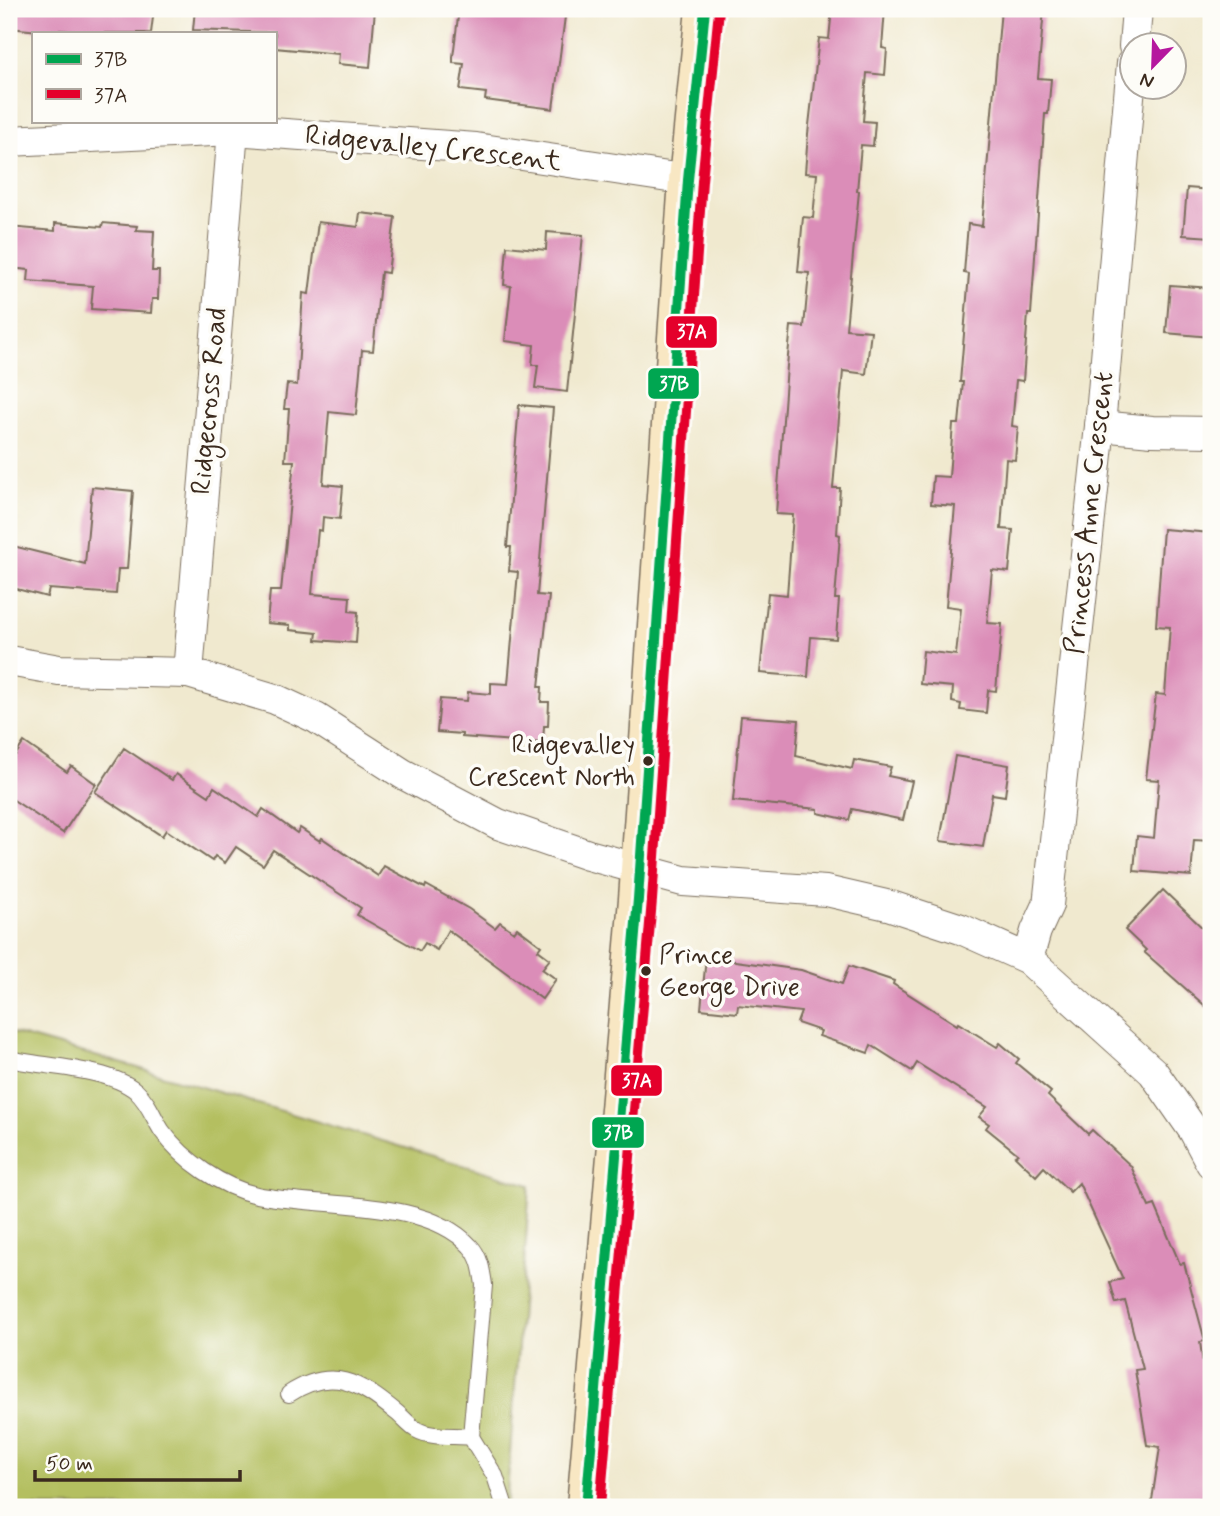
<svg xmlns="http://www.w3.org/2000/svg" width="1220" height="1516" font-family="Mynerve,sans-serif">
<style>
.green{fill:#b4bf61;stroke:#787440;stroke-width:2}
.building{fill:#db8db8}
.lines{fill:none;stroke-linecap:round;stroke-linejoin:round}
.lane-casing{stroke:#7a6d5c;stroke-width:18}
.street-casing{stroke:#7a6d5c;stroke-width:32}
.secondary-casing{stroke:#7a6d5c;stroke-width:41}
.lane{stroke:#fff;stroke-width:16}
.street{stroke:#fff;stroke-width:30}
.secondary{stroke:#f8e7c3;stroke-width:38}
.bus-1-casing{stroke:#fdfcf7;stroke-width:16}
.bus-2-casing{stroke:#fdfcf7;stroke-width:16}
.bus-1{stroke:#00a651;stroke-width:10}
.bus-2{stroke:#e4002b;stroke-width:10}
.bus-dot{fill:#3b2a1e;stroke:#fdfcf7;stroke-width:2.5}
.labels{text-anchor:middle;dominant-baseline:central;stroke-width:7;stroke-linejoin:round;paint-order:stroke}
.bus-label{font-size:26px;fill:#3b2a1e;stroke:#fdfcf7;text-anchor:end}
.street-label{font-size:28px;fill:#3b2a1e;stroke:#fdfcf7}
.line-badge{stroke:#fdfcf7;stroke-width:2.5}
.badge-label{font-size:19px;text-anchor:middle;font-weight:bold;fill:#fff}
</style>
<rect width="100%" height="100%" fill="#fdfcf7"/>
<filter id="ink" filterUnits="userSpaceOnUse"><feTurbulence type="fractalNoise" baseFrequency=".0143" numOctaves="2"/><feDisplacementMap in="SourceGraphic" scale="14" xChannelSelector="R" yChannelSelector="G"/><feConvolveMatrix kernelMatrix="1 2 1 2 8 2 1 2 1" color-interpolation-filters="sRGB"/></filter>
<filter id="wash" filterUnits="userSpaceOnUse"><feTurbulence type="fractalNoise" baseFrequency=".00686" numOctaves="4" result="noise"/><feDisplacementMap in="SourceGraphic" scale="28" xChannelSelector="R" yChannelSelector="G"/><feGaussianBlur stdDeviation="1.57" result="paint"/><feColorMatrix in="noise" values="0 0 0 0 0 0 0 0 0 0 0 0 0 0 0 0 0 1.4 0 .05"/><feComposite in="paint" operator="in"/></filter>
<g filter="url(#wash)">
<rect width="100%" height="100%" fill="#f0e9cf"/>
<polygon class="green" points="9,1032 138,1068 530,1185 506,1507 9,1507"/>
<g id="blocks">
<g class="building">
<polygon points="9,9 154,9 151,33 93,33 60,30 60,33 9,28"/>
<polygon points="195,9 375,9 370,67 338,64 339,54 275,48 275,33 193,30"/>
<polygon points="459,9 566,9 553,109 485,100 486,93 460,90 464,64 453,63 453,57"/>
<polygon points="832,9 885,9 882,48 887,49 885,75 867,73 863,121 875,122 873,146 861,145 857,191 859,191 846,329 871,331 866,374 843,371 833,488 840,488 837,534 840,535 835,599 839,599 836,639 811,637 808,677 760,673 768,593 787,595 793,515 776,514 787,366 791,326 804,327 809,273 798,272 803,217 813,218 817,174 805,173 808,134 819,38 829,39"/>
<polygon points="1001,9 1044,9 1038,78 1051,79 1048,114 1045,114 1031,314 1028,314 1023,381 1016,380 1012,426 1018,427 1015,460 1006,459 1001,529 1013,530 1009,572 992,570 987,623 1002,624 996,691 988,690 986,713 960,710 961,704 952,702 953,687 920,684 923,651 956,655 961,608 946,606 955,506 931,504 933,476 949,477 953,424 959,424 963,382 960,382 969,274 964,273 968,224 982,226"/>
<polygon points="1187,188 1211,190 1211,237 1183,235"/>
<polygon points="360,213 395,217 388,273 381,272 373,351 362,350 356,415 329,412 323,484 343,486 340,519 323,517 322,531 318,530 312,594 350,597 349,611 358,612 356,643 316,640 317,633 290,630 290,625 267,623 270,591 281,591 294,461 285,461 289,409 284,409 287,384 297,385 303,293 309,294 318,222 358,227"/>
<polygon points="55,223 102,227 103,223 137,226 136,230 154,231 152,271 159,271 158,299 152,299 151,313 91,309 93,286 28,281 29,270 9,268 9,227 55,231"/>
<polygon points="547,232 583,235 567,392 535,388 538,365 532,365 534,345 505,341 511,286 504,285 507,246 546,250"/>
<polygon points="1170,285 1211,288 1211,337 1166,333"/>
<polygon points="519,405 553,408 537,595 549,596 539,687 542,687 541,702 549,702 548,726 544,726 543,743 462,737 462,734 437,732 440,699 467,701 468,692 491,694 491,683 508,684 518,572 509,571 511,547 507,547"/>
<polygon points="92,487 133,491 127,569 118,569 116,594 49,589 47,597 9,587 9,545 85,564"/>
<polygon points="1163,529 1211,533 1211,841 1194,840 1191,876 1134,871 1137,836 1154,838 1159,780 1146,779 1156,694 1165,695 1170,627 1156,626"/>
<polygon points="741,716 799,720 796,756 852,769 854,760 891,767 888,776 912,781 903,820 852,809 849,820 818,813 818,809 733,801"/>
<polygon points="24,742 67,772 71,766 96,784 63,833 9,797 9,765"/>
<polygon points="124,748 172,780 176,774 209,796 214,787 258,817 263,809 297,833 300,828 320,841 322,838 378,876 384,866 425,888 426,885 469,909 495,928 500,922 514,932 517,928 541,946 538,950 550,959 542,969 556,979 542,999 448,930 437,950 425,943 420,951 357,915 361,908 273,850 263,865 236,847 225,863 215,856 212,861 166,830 162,836 95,792"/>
<polygon points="955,756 1009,765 1005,796 992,794 983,847 940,841"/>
<polygon points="1163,890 1211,936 1211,1011 1144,952 1146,950 1125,930"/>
<polygon points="706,957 801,970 842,984 849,966 894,981 893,984 957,1025 958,1023 997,1047 1000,1043 1019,1059 1016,1063 1051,1092 1048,1096 1088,1134 1092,1130 1131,1166 1149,1207 1155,1205 1180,1264 1184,1263 1205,1341 1200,1342 1211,1422 1206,1468 1209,1469 1204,1500 1196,1499 1195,1507 1151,1507 1160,1447 1147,1445 1135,1370 1143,1369 1125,1301 1116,1303 1110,1282 1123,1279 1079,1183 1070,1192 1044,1167 1036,1176 1015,1156 1018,1154 986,1128 989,1124 979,1117 987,1107 917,1063 912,1071 871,1045 868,1053 819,1036 821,1031 797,1023 801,1012 738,1005 737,1013 701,1009"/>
</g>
</g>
</g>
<g filter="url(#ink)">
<use href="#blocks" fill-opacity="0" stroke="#7a6d5c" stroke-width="2"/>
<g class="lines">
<g class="lane-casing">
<g id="lane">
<path d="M 9,1059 C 44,1067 109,1068 136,1091 C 149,1103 153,1117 162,1131 C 184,1161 221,1187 257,1195 C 319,1208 426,1197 470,1246 C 480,1256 482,1271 484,1285 L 471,1437"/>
<path d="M 289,1394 C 332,1366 359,1382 396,1412 C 403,1417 409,1426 417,1430 C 431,1438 455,1435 471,1437 L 495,1476 L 505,1507"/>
</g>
</g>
<g class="street-casing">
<g id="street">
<polyline points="1134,46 1137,9"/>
<polyline points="9,141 233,130 476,148 688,180"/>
<polyline points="1100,426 1152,431 1211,432"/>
<polyline points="9,661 59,670 188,673 275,699 316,718 403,774 498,824 588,855 683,881 826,891 891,906 961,929 1028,959 1153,1072 1194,1131 1211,1163"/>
<polyline points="188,673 233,130"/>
<polyline points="1028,959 1036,931 1048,905 1100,426 1132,63"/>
</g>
</g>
<g class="secondary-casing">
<polyline id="secondary" points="586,1507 638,899 688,180 705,9"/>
</g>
<use href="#lane" class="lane"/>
<use href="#street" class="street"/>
<use href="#secondary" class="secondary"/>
<g class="bus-1-casing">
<polyline id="bus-1" points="586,1507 638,899 688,180 705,9"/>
</g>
<g class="bus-2-casing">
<polyline id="bus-2" points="600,1507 652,900 702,181 719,10"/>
</g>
<use href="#bus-1" class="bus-1"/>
<use href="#bus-2" class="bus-2"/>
</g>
</g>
<g class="bus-dot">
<circle cx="648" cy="761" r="6"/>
<circle cx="646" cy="971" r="6"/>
</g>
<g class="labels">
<g class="bus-label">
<text x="635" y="746">Ridgevalley<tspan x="635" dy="32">Crescent North</tspan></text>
<text x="659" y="956" text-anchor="start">Prince<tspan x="659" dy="32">George Drive</tspan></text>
</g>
<g class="street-label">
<text transform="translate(433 149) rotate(6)">Ridgevalley Crescent</text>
<text transform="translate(210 401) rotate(-85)">Ridgecross Road</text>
<text transform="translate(1090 513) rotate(-84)">Princess Anne Crescent</text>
</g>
</g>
<g class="line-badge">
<rect x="665" y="315" width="53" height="34" rx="7" fill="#e4002b"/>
<rect x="647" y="367" width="53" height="33" rx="7" fill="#00a651"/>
<rect x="610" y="1064" width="53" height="33" rx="7" fill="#e4002b"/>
<rect x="591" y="1116" width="54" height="33" rx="7" fill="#00a651"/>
</g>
<g class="badge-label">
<text x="692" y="338">37A</text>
<text x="674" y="390">37B</text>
<text x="637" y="1087">37A</text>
<text x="618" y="1139">37B</text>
</g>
<rect width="1220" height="1516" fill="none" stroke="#fdfcf7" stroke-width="35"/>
<rect x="32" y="32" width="245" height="91" fill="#fdfcf7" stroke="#afa8a0" stroke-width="2"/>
<rect x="46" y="54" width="35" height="10" fill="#00a651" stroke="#afa8a0" stroke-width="2"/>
<text x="94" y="66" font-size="21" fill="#3b2a1e">37B</text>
<rect x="46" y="89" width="35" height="10" fill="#e4002b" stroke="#afa8a0" stroke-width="2"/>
<text x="94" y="102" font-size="21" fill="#3b2a1e">37A</text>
<g transform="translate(1153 66) rotate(203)"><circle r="33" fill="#fdfcf7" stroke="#afa8a0" stroke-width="2"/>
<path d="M0-5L12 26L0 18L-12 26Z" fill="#b5179e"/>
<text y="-10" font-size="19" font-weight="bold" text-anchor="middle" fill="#3b2a1e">N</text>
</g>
<path d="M35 1470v10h205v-10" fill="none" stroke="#3b2a1e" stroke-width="3.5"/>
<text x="46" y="1470" font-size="21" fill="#3b2a1e" stroke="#fdfcf7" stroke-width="5" paint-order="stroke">50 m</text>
</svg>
